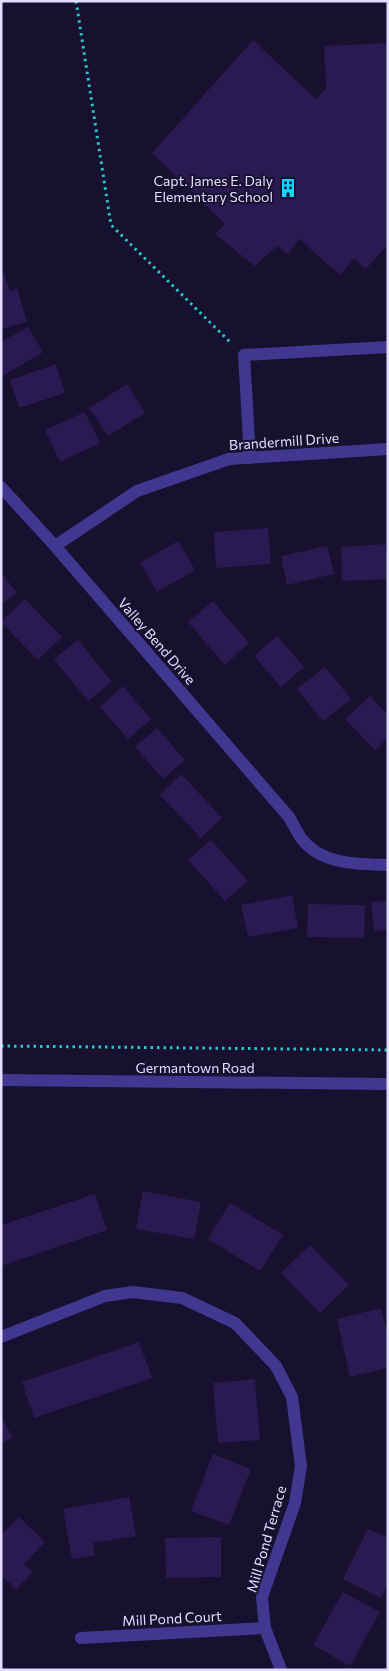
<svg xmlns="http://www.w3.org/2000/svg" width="389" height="1671" font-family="Commissioner,sans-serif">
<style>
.building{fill:#291a51}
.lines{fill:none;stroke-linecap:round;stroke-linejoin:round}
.path{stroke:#27c7c9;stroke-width:3;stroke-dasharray:2.5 4;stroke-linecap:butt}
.minor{stroke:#413791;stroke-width:12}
.labels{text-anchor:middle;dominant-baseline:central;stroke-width:4;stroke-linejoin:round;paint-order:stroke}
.poi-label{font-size:14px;fill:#e3ddff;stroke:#17102e;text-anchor:end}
.street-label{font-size:14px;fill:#e3ddff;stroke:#17102e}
</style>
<rect width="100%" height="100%" fill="#17102e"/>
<g class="building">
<polygon points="253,40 316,99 326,88 324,46 388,43 388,244 366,269 354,259 340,275 299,239 288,254 277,246 255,266 215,234 225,224 152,153"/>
<polygon points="1,265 10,291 17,288 27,322 1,329"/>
<polygon points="28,327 43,352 1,377 1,364 3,364 1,361 1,342"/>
<polygon points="56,364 65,393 19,408 10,380"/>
<polygon points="127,384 145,413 108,436 89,408"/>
<polygon points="85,412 100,443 60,462 45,430"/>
<polygon points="268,528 271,564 216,568 214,532"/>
<polygon points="178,541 195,570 157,592 140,563"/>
<polygon points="386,544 388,579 342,581 341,547"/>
<polygon points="327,546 334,574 287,585 281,556"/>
<polygon points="1,572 17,593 1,604"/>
<polygon points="25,599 62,637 38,660 1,622"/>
<polygon points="213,601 249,643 225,665 188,622"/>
<polygon points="277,636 304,667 281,687 254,656"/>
<polygon points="78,640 112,682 88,701 54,659"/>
<polygon points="325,667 351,699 323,721 297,689"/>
<polygon points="123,686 151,719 128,739 100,707"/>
<polygon points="370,696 388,715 388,738 375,750 345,719"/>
<polygon points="157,728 185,760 163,779 135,747"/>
<polygon points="181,774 222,818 201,838 160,795"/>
<polygon points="211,840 248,881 225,901 188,860"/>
<polygon points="292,895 298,928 248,937 241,905"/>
<polygon points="388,901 388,930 374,931 371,902"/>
<polygon points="308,904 365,905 364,938 307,937"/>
<polygon points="143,1191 201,1202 194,1239 136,1229"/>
<polygon points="95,1194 107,1230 1,1266 1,1225"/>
<polygon points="230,1203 283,1235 260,1271 208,1239"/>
<polygon points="310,1245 349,1285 320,1313 281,1273"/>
<polygon points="381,1308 388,1336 388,1368 350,1377 337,1319"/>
<polygon points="139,1342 152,1378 34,1418 22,1382"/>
<polygon points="255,1379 260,1440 218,1443 213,1383"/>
<polygon points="1,1418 13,1437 1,1444"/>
<polygon points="213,1454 251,1469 229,1525 191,1511"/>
<polygon points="129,1497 136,1536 93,1543 95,1555 72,1559 63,1509"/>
<polygon points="19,1517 45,1542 24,1564 33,1572 16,1589 1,1575 1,1535"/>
<polygon points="368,1529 388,1538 388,1584 381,1598 343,1579"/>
<polygon points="221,1537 221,1577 166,1578 165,1538"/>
<polygon points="343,1592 380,1612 350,1666 313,1645"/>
</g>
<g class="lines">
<g class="path">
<polyline points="76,1 111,225 231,343"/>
<polyline points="1,1046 388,1050"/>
</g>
<g class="minor">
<polyline points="250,458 244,355 388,347"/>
<path d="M 1,487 L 55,546 L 289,817 C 293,824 297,832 301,838 C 321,865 357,864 388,865"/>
<polyline points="55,546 137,491 229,459 388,449"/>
<polyline points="1,1080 388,1084"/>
<polyline points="1,1337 105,1296 133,1292 182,1298 235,1323 276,1366 292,1397 301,1466 295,1503 262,1597 265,1628 281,1670"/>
<polyline points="81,1638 265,1628"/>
</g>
</g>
<defs>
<g id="building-bare" transform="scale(1.5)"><path d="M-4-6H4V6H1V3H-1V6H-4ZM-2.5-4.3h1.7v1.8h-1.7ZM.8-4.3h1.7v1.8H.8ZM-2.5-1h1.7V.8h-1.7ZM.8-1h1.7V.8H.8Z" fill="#09d5ff" stroke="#17102e" stroke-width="2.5" paint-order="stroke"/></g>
</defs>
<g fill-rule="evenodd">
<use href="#building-bare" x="288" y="188"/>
</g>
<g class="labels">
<g class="poi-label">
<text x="273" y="180">Capt. James E. Daly<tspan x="273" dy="16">Elementary School</tspan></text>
</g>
<g class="street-label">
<text transform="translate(284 441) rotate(-4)">Brandermill Drive</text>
<text transform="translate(157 641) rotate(49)">Valley Bend Drive</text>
<text x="195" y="1067">Germantown Road</text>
<text transform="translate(266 1539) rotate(-74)">Mill Pond Terrace</text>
<text transform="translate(172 1618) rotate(-3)">Mill Pond Court</text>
</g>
</g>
<rect width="389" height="1671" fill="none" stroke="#e3ddff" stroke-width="5"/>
</svg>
